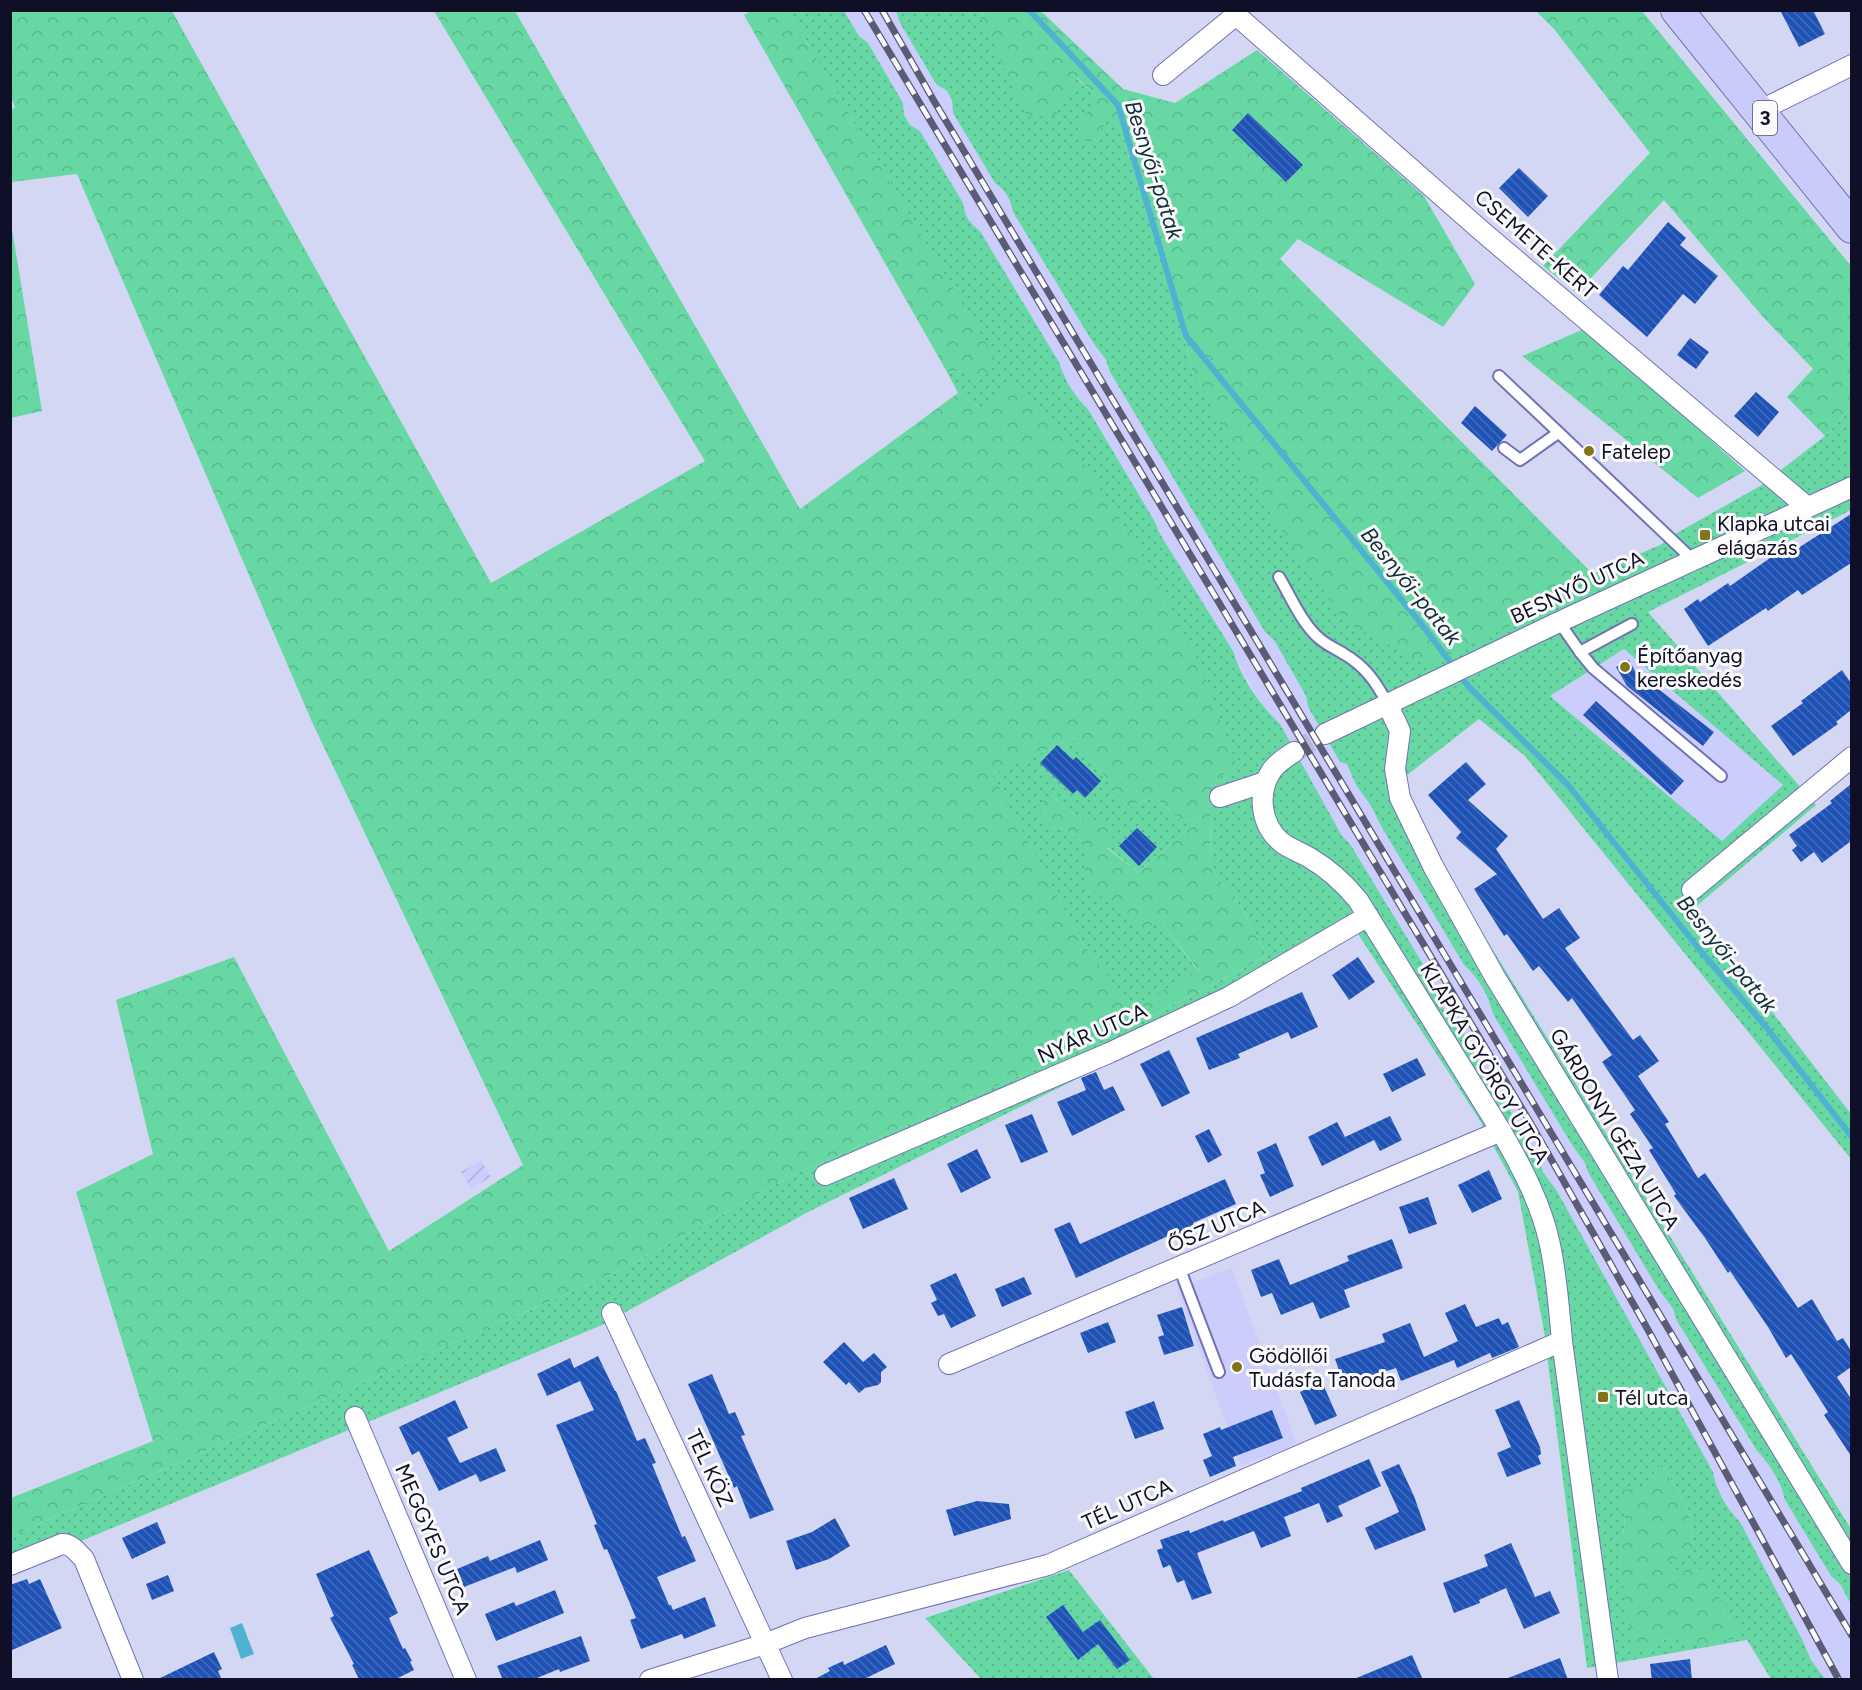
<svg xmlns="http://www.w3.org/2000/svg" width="1862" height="1690" font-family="Figtree,sans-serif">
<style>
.built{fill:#cbcefd}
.industrial{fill:url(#industrial-furrows)}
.green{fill:url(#green-dots);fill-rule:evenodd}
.forest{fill:url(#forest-crowns);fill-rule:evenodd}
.water{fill:#50b2d1}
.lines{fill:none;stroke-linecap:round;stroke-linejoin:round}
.stream{stroke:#50b2d1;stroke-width:6}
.building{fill:url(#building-back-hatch)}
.minor-tunnel{stroke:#b7b9d5;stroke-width:20;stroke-dasharray:20 10;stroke-linecap:butt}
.service-casing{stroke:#7072b3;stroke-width:14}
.minor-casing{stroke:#7072b3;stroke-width:22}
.primary-casing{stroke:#7172af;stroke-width:34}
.service{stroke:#fff;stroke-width:10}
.minor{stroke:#fff;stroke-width:20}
.primary{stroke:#c9cbfb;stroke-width:32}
.rail-casing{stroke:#5b5b76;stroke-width:7}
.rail{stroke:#fafafa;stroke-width:4.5;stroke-dasharray:14;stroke-linecap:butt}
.poi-dot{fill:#817518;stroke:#fafafa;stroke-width:2}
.labels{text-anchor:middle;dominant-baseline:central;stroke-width:6;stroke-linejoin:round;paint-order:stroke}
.shield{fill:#fafafa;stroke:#565667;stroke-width:1.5}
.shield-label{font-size:20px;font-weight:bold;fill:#100f28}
.street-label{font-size:21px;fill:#100f28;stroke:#fafafa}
.poi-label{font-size:21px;fill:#100f28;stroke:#fafafa;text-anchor:start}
.water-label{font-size:22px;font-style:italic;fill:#102f38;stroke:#fafafa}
</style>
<defs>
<pattern id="industrial-furrows" width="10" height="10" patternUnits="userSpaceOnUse" patternTransform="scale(1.5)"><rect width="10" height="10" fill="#cbcefd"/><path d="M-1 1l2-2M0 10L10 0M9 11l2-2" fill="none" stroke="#adb0d9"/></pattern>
<pattern id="green-dots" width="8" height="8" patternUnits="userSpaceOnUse" patternTransform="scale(1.5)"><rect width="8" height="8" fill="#67d8a4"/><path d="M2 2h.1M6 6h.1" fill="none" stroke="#58b88d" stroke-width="1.8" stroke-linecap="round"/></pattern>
<pattern id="forest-crowns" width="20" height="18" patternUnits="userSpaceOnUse" patternTransform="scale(1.5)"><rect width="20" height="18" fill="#67d8a4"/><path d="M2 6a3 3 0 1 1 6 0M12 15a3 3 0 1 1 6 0" fill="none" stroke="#58b88d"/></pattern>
<pattern id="building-back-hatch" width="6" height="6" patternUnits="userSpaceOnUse" patternTransform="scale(1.5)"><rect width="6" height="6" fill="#1e52b7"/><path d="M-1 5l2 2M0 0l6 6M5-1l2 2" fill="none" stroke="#446bb9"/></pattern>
</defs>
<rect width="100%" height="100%" fill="#d4d7f4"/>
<g class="built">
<polygon points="844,11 896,11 900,23 936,84 947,91 953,100 953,113 995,183 1005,190 1011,201 1013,212 1092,341 1106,360 1110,372 1265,632 1274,640 1306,696 1308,707 1340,762 1347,764 1356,785 1371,806 1381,826 1464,965 1473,972 1490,1003 1493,1014 1572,1145 1585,1163 1589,1174 1659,1290 1673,1309 1677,1321 1756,1451 1765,1459 1783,1488 1785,1500 1831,1576 1840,1584 1851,1604 1851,1679 1825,1679 1811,1660 1802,1639 1740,1522 1731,1513 1715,1483 1713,1472 1557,1191 1543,1172 1540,1161 1462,1031 1454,1023 1435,994 1434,982 1350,844 1342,836 1280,725 1265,709 1237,662 1233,651 1160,534 1155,522 1088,409 1081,403 1062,373 1059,362 1021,298 980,231 971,224 965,214 963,203 920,131 910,125 904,115 903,103 868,43 859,36"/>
<polygon points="1624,649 1784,785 1722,841 1550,696"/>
<polygon points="1232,1268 1297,1445 1241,1465 1177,1288"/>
</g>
<polygon class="industrial" points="481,1160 491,1177 471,1189 461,1172"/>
<g class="green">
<path d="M 788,11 L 844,11 L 859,36 L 868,43 L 903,103 L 904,115 L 910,125 L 920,131 L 963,203 C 965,216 969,223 980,231 L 1059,362 C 1064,379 1075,397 1088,409 L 1155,522 L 1160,534 L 1233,651 C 1241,678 1260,705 1280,724 L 1342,836 L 1350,844 L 1434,982 C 1436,1000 1448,1019 1462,1030 L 1540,1161 L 1543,1172 L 1557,1191 L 1713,1472 C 1716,1490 1727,1509 1740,1522 L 1802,1639 L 1811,1660 L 1825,1679 L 1771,1679 L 1747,1640 L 1587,1668 L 1544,1331 L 1518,1192 L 1479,1119 L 1358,934 L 1289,974 L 808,1212 L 602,1325 L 11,1570 L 11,1536 L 619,1271 L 795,1174 L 1122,1031 L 1267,956 L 1241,907 L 1211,869 L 1210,806 L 1217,779 L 980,408 L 958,393 L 947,372 L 961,371 L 997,363 ZM 1662,1464 L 1689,1511 L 1693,1547 L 1668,1560 L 1677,1582 L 1711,1590 L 1725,1605 L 1723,1611 L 1738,1629 L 1675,1636 L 1664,1640 L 1654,1650 L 1620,1565 L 1625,1517 L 1641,1489 Z"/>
<path d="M 896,11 L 986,11 L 980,15 L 1055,115 L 1076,78 L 1096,96 L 1110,118 L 1144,157 L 1193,375 L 1592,586 L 1593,574 L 1660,545 L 1677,533 L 1760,486 L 1825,436 L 1851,408 L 1851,510 L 1648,612 L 1816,805 L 1693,909 L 1851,1114 L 1851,1159 L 1525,756 L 1479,719 L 1402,779 L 1457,892 L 1851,1529 L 1851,1604 L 1840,1584 L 1831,1576 L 1785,1500 C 1781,1482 1770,1464 1757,1451 L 1677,1321 L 1673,1309 L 1659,1290 L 1589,1174 L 1585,1163 L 1572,1145 L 1493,1014 C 1489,996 1478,977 1464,965 L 1381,826 L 1371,806 L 1356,785 L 1347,764 L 1340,762 L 1308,707 L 1306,696 L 1274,640 L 1265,632 L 1110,372 L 1106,360 L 1092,341 L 1013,212 C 1010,198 1006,191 995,183 L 953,113 L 952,100 L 947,91 L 936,84 L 900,23 ZM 1624,649 L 1783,785 L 1722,841 L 1550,696 Z"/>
<polygon points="1074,738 1129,808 1153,796 1179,819 1198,821 1138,872 1107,847 1105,822 1076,817 1051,795 1050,827 1065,829 1087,845 1161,922 1199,972 1132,1008 1083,944 991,774"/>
<polygon points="1069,1570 1154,1679 981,1679 925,1618"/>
</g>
<g class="forest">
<path d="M 11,11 L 172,11 L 491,583 L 705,461 L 434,11 L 515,11 L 800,509 L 958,393 L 980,408 L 1010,384 L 1061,428 L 1136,544 L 1199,662 L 1237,765 L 1217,779 L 1210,806 L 1211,869 L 1241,907 L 1267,956 L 1122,1031 L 795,1174 L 619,1271 L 11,1536 L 11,1498 L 153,1441 L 76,1192 L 153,1154 L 116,1000 L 234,957 L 389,1251 L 523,1165 L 312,722 L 77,174 L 11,182 L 11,109 L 15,108 L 11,97 ZM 1074,738 L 1129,808 L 1153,796 L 1179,819 L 1198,821 L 1138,872 L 1107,848 L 1116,831 L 1105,821 L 1076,817 L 1051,795 L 1036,806 L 1050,827 L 1065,829 L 1087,845 L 1084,882 L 1139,929 L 1161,922 L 1199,971 L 1132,1007 L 1083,944 L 992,774 Z"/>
<polygon points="751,11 788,11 998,363 976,382 961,371 947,372 744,15"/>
<polygon points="986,11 1041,11 1123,89 1175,103 1257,50 1424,196 1475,284 1443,327 1298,239 1280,259 1593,574 1592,586 1429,665 1346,623 1274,520 1193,375 1144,157 1110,118 1089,145 1077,131 1096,96 1077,78 1055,116 1027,117 980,15"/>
<polygon points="1536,11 1642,11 1851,266 1851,408 1825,436 1787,397 1813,369 1763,317 1664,200 1577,293 1543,266 1650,153 1554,29"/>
<polygon points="11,223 42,411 11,418 10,418"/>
<polygon points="1586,328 1745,471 1698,498 1522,356"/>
<polygon points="1662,1464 1689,1511 1693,1547 1679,1559 1668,1560 1677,1570 1677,1581 1687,1568 1703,1569 1711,1577 1711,1590 1726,1605 1723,1611 1738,1629 1733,1639 1686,1647 1675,1636 1664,1640 1655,1650 1634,1652 1620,1565 1625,1517 1616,1490 1641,1489"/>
</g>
<polygon class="water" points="242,1623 254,1654 241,1659 230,1628"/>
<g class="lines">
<polyline class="stream" points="1029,10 1118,105 1186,336 1423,626 1468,686 1568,785 1704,955 1766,1027 1852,1137"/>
</g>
<g class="building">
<polygon points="1780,10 1813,10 1825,34 1799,47"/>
<polygon points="1248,113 1303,165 1286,182 1232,130"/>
<polygon points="1519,168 1548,196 1528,217 1499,188"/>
<polygon points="1668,222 1686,238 1680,245 1718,276 1695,304 1683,294 1647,337 1599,295 1623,266 1628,270"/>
<polygon points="1690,338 1709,352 1696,369 1677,355"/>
<polygon points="1756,392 1779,412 1758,437 1734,416"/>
<polygon points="1475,406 1507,435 1492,451 1461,423"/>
<polygon points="1851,514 1851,563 1802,595 1798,590 1768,611 1766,608 1708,646 1684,609 1698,599 1700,602 1728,583 1730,586 1787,546 1792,552"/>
<polygon points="1629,660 1635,671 1714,732 1703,746 1627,686 1616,667"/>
<polygon points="1842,670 1851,683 1851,710 1836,722 1838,724 1793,756 1771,726 1803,703 1801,701"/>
<polygon points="1596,701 1684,781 1671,795 1583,715"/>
<polygon points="1057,745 1073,760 1076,757 1101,781 1085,798 1077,790 1073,794 1040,763"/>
<polygon points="1466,762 1486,784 1468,800 1508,836 1496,849 1543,919 1559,908 1580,938 1565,948 1633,1040 1640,1035 1659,1061 1638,1076 1669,1122 1665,1124 1698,1178 1705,1173 1798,1308 1812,1299 1837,1341 1843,1338 1851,1351 1851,1367 1837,1377 1851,1399 1851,1456 1824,1415 1828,1412 1791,1354 1786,1358 1768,1327 1730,1271 1728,1273 1705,1238 1674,1196 1676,1194 1649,1150 1653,1148 1630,1114 1635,1110 1602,1062 1612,1055 1572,998 1568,1002 1539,966 1533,971 1507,934 1504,936 1474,889 1497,874 1456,838 1461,832 1428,795"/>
<polygon points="1851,784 1851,841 1822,863 1814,852 1801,862 1792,850 1797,846 1789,835 1832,803 1830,801"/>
<polygon points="1137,828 1157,847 1139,866 1119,846"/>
<polygon points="1358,957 1375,982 1349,1000 1332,975"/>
<polygon points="1302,992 1318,1027 1291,1039 1288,1032 1238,1054 1240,1058 1209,1070 1196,1038"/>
<polygon points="1169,1050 1190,1093 1162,1107 1140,1064"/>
<polygon points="1417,1058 1426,1075 1392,1092 1383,1074"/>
<polygon points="1096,1072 1104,1090 1113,1086 1125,1110 1072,1136 1057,1102 1086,1090 1081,1078"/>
<polygon points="1032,1114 1048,1152 1021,1163 1005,1125"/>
<polygon points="1390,1116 1402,1140 1380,1151 1374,1140 1322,1166 1308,1137 1337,1122 1345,1137"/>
<polygon points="1209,1129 1222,1155 1208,1163 1195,1136"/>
<polygon points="1276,1143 1294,1186 1270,1197 1260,1175 1265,1173 1257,1152"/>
<polygon points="977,1149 991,1178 961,1193 947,1164"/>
<polygon points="1489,1170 1502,1199 1472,1213 1458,1185"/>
<polygon points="894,1178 908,1209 863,1229 849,1198"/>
<polygon points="1225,1179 1236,1204 1193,1223 1195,1228 1170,1240 1168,1236 1076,1278 1054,1229 1070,1222 1080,1244"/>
<polygon points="1428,1197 1437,1224 1409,1234 1399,1207"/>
<polygon points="1392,1239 1403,1268 1344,1290 1350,1307 1320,1319 1313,1302 1281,1315 1272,1293 1261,1297 1251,1270 1279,1259 1290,1285 1349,1261 1347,1256"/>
<polygon points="956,1273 976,1316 951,1328 944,1314 938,1316 931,1303 937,1300 930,1285"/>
<polygon points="1024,1277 1032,1294 1002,1307 995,1289"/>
<polygon points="1465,1304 1476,1327 1499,1318 1502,1325 1508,1322 1519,1347 1492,1358 1490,1353 1457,1368 1454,1360 1401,1381 1396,1368 1344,1385 1335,1359 1385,1342 1382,1334 1410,1323 1424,1357 1458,1341 1445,1313"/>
<polygon points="1182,1307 1194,1346 1164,1355 1158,1337 1164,1335 1157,1315"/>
<polygon points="1108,1322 1116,1342 1088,1353 1080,1333"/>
<polygon points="844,1342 863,1362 874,1353 887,1367 881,1372 881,1382 878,1385 865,1388 859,1393 849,1382 846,1385 823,1362"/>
<polygon points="598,1356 615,1391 616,1391 637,1441 645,1438 656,1463 652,1464 682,1537 685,1536 696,1561 657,1577 669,1605 671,1605 673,1610 705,1597 716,1626 684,1639 682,1634 641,1649 630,1620 636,1618 607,1549 604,1550 594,1525 597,1524 556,1425 594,1410 580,1381 547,1396 537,1374 570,1358 574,1368"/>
<polygon points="712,1374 729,1414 735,1412 745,1435 741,1436 774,1510 750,1519 737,1486 734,1488 688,1384"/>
<polygon points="1322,1382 1337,1416 1315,1425 1300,1392"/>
<polygon points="455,1400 468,1428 447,1438 460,1463 496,1448 506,1471 480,1482 476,1474 439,1491 419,1451 412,1455 399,1427"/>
<polygon points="1519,1400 1540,1447 1541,1454 1538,1456 1541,1464 1507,1477 1497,1453 1511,1447 1495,1410"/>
<polygon points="1154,1401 1164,1429 1135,1439 1125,1412"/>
<polygon points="1272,1410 1283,1438 1233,1457 1236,1466 1210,1477 1203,1460 1212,1456 1203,1434 1220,1427 1221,1430"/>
<polygon points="1369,1459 1381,1486 1338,1506 1343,1516 1327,1523 1319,1503 1284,1517 1291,1536 1261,1548 1254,1531 1197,1553 1212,1593 1192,1600 1184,1580 1177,1583 1170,1565 1163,1568 1157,1550 1163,1548 1160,1540 1189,1530 1190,1533 1223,1520 1224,1522 1302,1491 1301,1488"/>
<polygon points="1399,1464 1414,1496 1426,1530 1375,1550 1365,1528 1399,1512 1381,1472"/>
<polygon points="977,1501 1009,1504 1011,1519 954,1536 946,1510"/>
<polygon points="835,1518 850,1546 829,1559 796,1570 786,1541 812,1532"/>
<polygon points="157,1522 166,1543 132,1559 122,1538"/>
<polygon points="540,1540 548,1560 517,1573 515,1567 464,1587 457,1569 488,1556 490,1561"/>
<polygon points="1511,1543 1535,1597 1550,1591 1560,1613 1524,1629 1506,1588 1479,1600 1480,1603 1454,1613 1443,1583 1488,1566 1484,1555"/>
<polygon points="369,1550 398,1613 389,1618 403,1649 405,1648 412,1661 410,1662 414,1670 394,1680 359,1679 352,1665 354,1664 330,1618 334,1616 316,1574"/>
<polygon points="168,1575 174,1591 152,1600 146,1584"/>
<polygon points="27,1579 29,1584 40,1579 62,1628 10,1651 10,1585"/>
<polygon points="555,1590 564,1613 496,1641 485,1614 514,1602 516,1606"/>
<polygon points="1063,1605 1083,1632 1100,1620 1130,1660 1117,1669 1098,1644 1078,1660 1046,1617"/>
<polygon points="581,1636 590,1661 560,1672 559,1669 532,1680 503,1680 497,1666"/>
<polygon points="886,1645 895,1664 862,1680 813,1680 830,1671 828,1668 843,1661 844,1665"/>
<polygon points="214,1652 222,1669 218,1671 222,1680 156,1680"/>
<polygon points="1412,1655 1423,1680 1354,1680 1354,1679"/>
<polygon points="1560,1658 1568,1680 1508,1680 1508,1678"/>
<polygon points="1690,1659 1692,1680 1652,1680 1650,1664"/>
</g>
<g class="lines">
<polyline class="minor-tunnel" points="1294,752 1325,734"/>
<g class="service-casing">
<g id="service">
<polyline points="1499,376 1693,560"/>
<polyline points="1504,448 1520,460 1558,433"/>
<path d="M 1279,577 C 1291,597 1302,624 1320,639 C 1327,645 1336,649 1344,654 C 1365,666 1376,682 1387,703"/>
<polyline points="1559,622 1580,652 1632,624"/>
<polyline points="1580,652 1593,668 1721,776"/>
<polyline points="1179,1267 1219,1372"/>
</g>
</g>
<g class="minor-casing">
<g id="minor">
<polyline points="1163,75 1236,15 1484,233 1807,507"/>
<polyline points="1759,111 1852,65"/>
<polyline points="1387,703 1400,731 1395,769 1400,798 1433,866 1495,977 1852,1564"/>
<polyline points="1325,734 1559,622 1852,487"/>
<path d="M 1294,752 C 1286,757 1278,762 1272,770 C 1257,792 1260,824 1281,842 C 1290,849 1300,852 1310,858 C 1329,869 1344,883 1358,900 L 1501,1131 C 1521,1166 1542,1205 1550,1245 C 1557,1277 1559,1309 1562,1341 L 1608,1680"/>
<polyline points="1220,797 1265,782"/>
<polyline points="1692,890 1852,757"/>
<polyline points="825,1175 1109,1053 1229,997 1368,916"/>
<polyline points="612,1313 782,1680"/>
<polyline points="949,1364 1501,1131"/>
<polyline points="355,1417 466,1680"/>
<path d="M 10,1565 L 62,1544 C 72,1544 77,1552 84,1559 L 133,1680"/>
<polyline points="650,1680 765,1644 805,1628 1048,1565 1562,1341"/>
</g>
</g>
<g class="primary-casing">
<polyline id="primary" points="1677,10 1852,227"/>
</g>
<use href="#service" class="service"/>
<use href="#minor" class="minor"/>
<use href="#primary" class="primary"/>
<g class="rail-casing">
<g id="rail">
<polyline points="864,10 1530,1122 1647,1328 1839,1680"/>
<polyline points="882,10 934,101 1852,1636"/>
</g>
</g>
<use href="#rail" class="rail"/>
</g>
<g class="poi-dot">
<circle cx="1589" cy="451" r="6"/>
<rect x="1699" y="529" width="12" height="12" rx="3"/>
<circle cx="1625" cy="667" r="6"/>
<circle cx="1237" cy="1367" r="6"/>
<rect x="1597" y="1391" width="12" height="12" rx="3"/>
</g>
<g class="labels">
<rect class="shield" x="1753" y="101" width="24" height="34" rx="4.5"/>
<g class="shield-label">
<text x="1765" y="118">3</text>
</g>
<g class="street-label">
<text transform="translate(1536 244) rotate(41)">CSEMETE-KERT</text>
<text transform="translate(1577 587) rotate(-25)">BESNYŐ UTCA</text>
<text transform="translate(1092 1033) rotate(-24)">NYÁR UTCA</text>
<text transform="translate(1485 1063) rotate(59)">KLAPKA GYÖRGY UTCA</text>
<text transform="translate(1615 1129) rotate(59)">GÁRDONYI GÉZA UTCA</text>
<text transform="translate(1216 1226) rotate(-23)">ŐSZ UTCA</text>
<text transform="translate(710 1468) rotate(65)">TÉL KÖZ</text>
<text transform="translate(1127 1504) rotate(-24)">TÉL UTCA</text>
<text transform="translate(433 1539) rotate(67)">MEGGYES UTCA</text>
</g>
<g class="poi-label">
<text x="1601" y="451">Fatelep</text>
<text x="1717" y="523">Klapka utcai<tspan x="1717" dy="24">elágazás</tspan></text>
<text x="1637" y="655">Építőanyag<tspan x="1637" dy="24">kereskedés</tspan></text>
<text x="1249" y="1355">Gödöllői<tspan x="1249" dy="24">Tudásfa Tanoda</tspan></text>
<text x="1615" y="1397">Tél utca</text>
</g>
<g class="water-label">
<text transform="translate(1154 170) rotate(72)">Besnyői-patak</text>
<text transform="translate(1411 586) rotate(51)">Besnyői-patak</text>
<text transform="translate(1727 954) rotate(51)">Besnyői-patak</text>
</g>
</g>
<rect width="1862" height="1690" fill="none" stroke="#100f28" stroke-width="24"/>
</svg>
